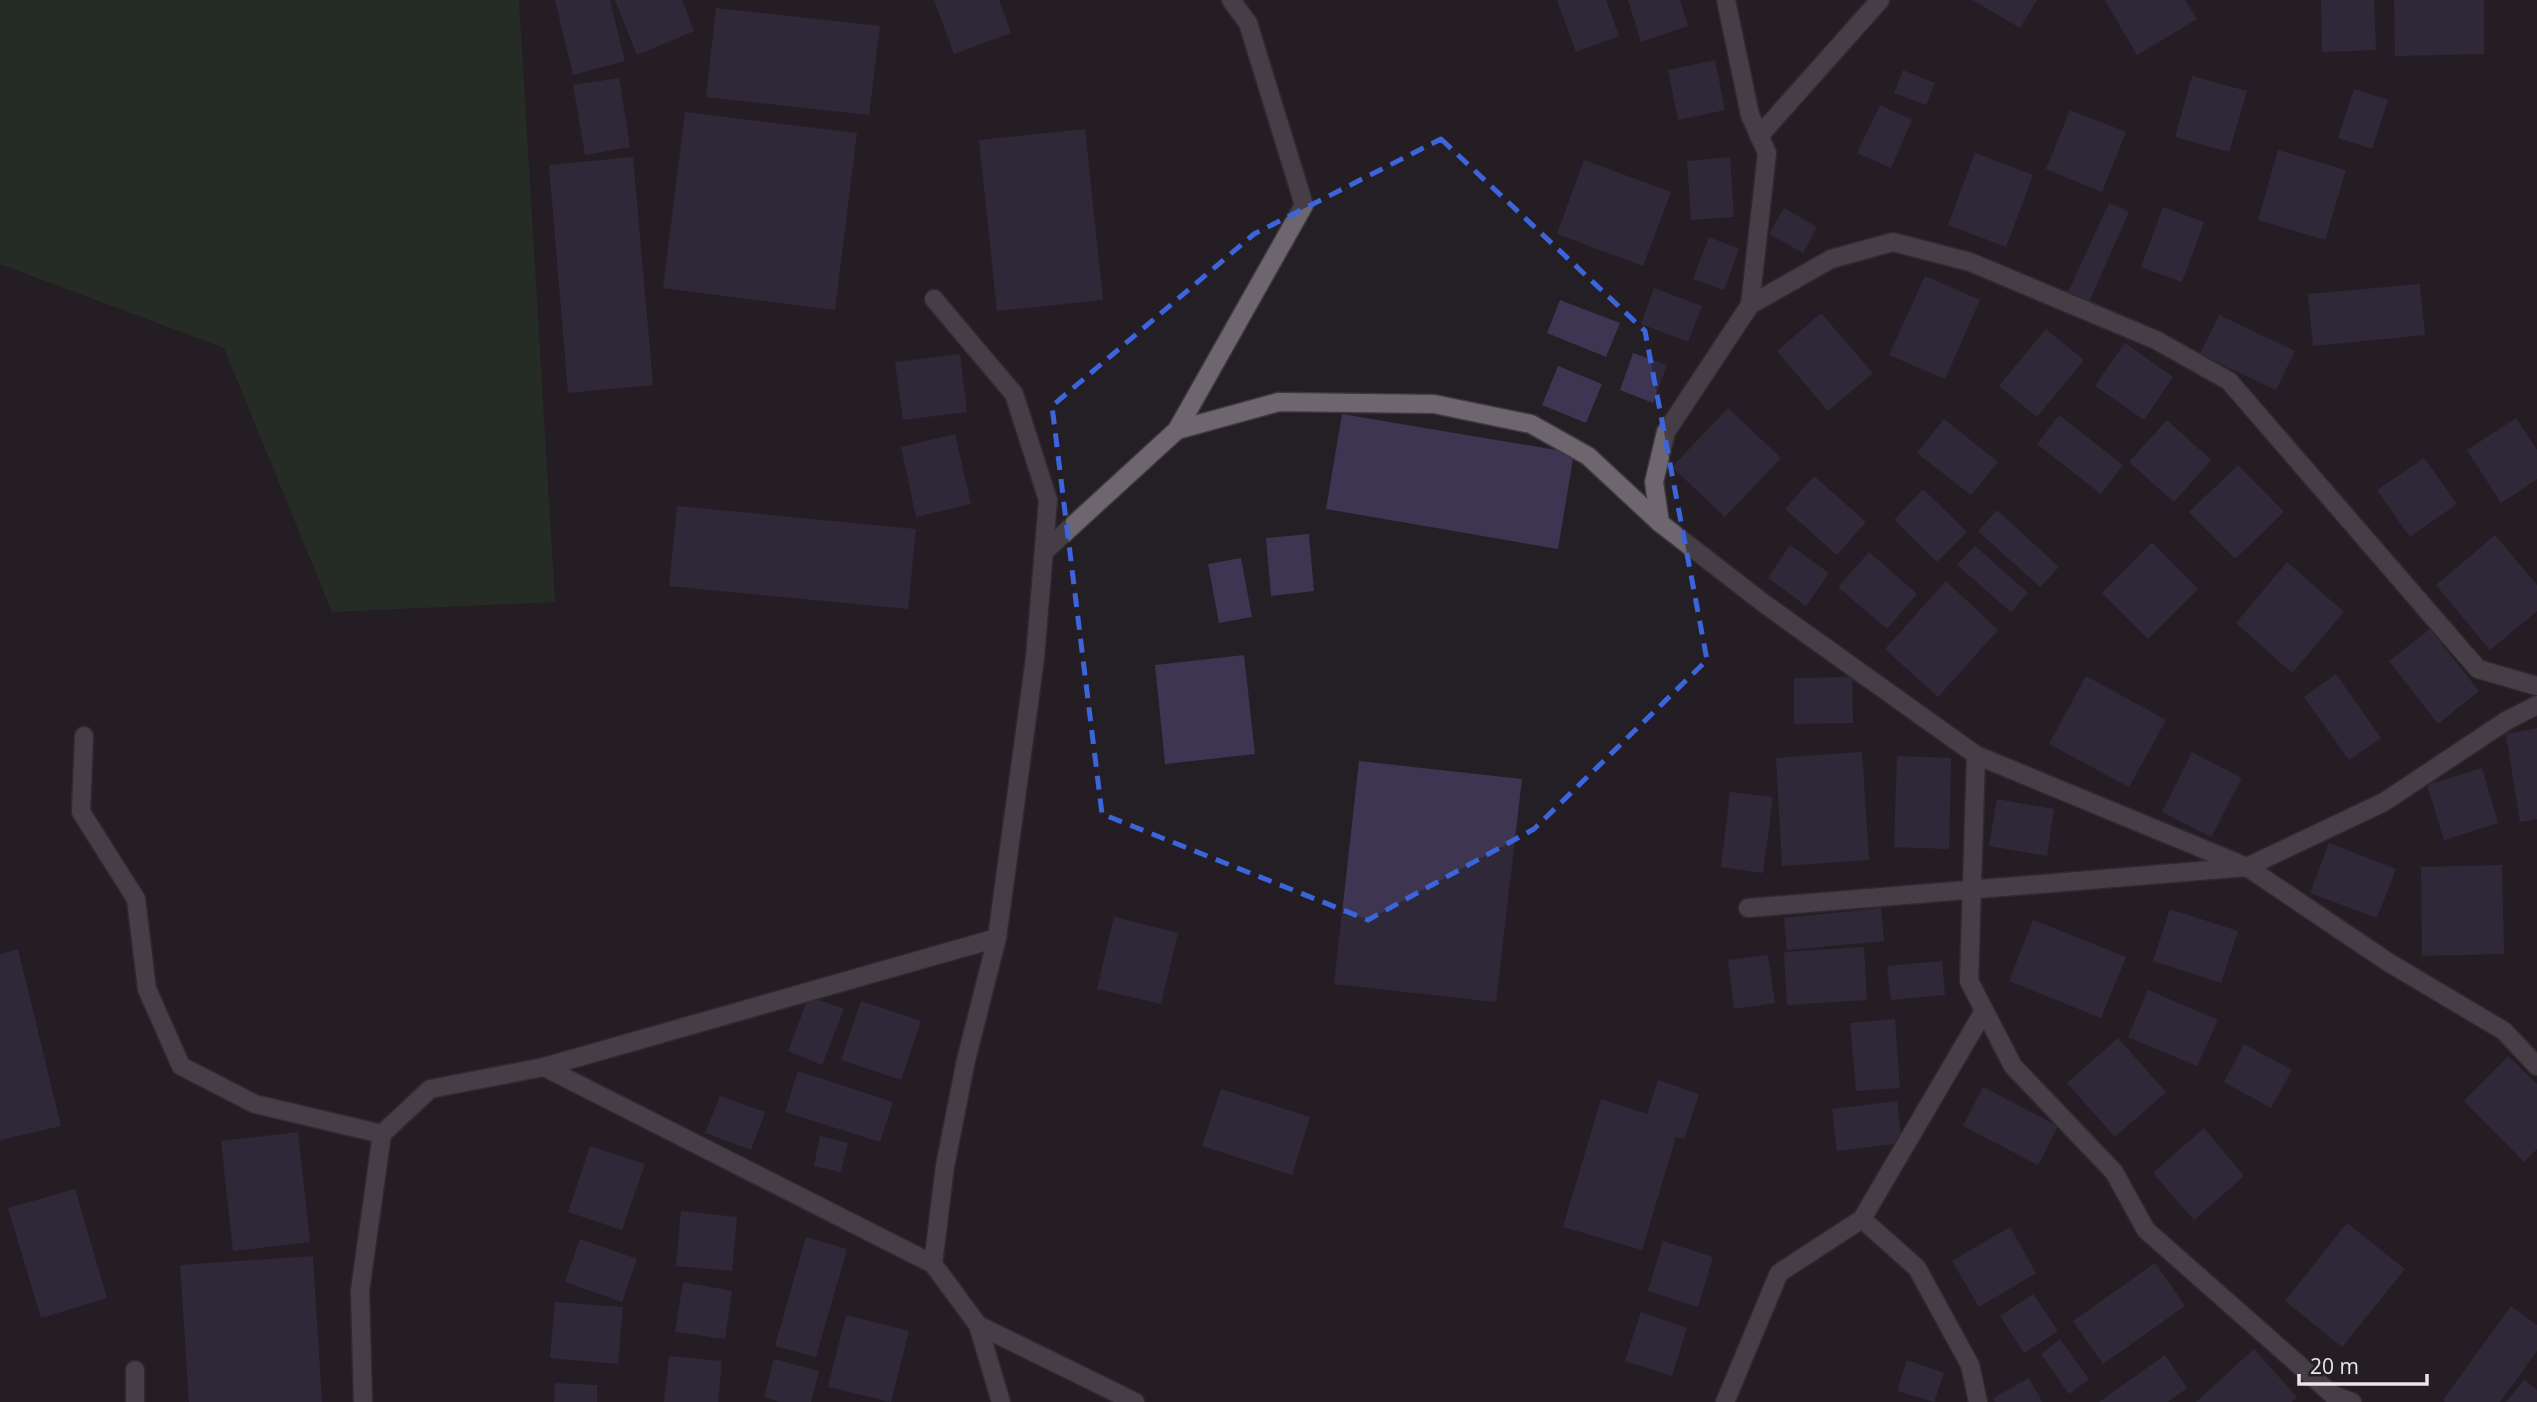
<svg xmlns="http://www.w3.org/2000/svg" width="2537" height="1402" font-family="'Open Sans',sans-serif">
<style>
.green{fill:#273c27}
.building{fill:#3d3551}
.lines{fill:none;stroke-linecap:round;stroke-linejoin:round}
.service-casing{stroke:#3d393e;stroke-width:21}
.minor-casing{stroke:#3d393e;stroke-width:21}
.service{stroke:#6d666f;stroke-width:18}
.minor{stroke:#6d666f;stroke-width:18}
.marked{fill:none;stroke:#3c65db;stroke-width:5;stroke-dasharray:14 9;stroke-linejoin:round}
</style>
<rect width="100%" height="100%" fill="#241e25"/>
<polygon class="green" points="0,0 519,0 555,602 332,612 224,348 0,264"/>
<g class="building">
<polygon points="555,0 610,0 625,61 573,75"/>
<polygon points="615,0 682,0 694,31 637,55"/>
<polygon points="934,0 999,0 1011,33 954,54"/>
<polygon points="1557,0 1606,0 1619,36 1576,52"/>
<polygon points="1628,0 1680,0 1688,26 1641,42"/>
<polygon points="1972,0 2037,0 2020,28"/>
<polygon points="2105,0 2185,0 2197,19 2137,55"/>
<polygon points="2321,0 2374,0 2376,50 2322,52"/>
<polygon points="2394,0 2484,0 2484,54 2395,56"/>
<polygon points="716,8 880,26 869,115 706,97"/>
<polygon points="1715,60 1725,110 1678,120 1668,70"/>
<polygon points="1903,70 1935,83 1926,105 1894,93"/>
<polygon points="2192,76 2247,91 2229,152 2175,137"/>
<polygon points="619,78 630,147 585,155 573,85"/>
<polygon points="2354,89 2388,100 2372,149 2338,138"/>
<polygon points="1880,105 1912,120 1891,168 1857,153"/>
<polygon points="2070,110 2126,132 2102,192 2046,169"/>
<polygon points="685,112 857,133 835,310 663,288"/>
<polygon points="1085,129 1103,300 997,311 979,140"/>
<polygon points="2278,150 2346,170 2325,240 2258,220"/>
<polygon points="1975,153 2033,175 2006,247 1948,225"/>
<polygon points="633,157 653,385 568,393 549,165"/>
<polygon points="1730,157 1734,217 1691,220 1687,161"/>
<polygon points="1584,160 1671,192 1643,266 1557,234"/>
<polygon points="2109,203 2129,212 2089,302 2068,292"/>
<polygon points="2163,207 2204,222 2182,282 2141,267"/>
<polygon points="1784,208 1817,227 1803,253 1769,234"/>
<polygon points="1709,237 1739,249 1724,290 1693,279"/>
<polygon points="1925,276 1980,300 1945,379 1889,355"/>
<polygon points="2420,284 2425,335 2313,346 2308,294"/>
<polygon points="1654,288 1702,306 1688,342 1641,324"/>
<polygon points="1560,300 1620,323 1606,357 1547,333"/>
<polygon points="1821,313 1873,373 1828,411 1777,351"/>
<polygon points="2219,315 2295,351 2276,390 2200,354"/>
<polygon points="2046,329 2084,360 2037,417 1999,386"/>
<polygon points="2125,343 2173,377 2144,420 2095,386"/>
<polygon points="1633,353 1667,365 1653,403 1620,390"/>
<polygon points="960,354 967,412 903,420 895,362"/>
<polygon points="1558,366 1602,384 1586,423 1542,405"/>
<polygon points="1728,408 1781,458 1725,517 1672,467"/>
<polygon points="1342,414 1574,453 1558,549 1326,509"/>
<polygon points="2059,415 2123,465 2101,494 2037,444"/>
<polygon points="2516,418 2537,450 2537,479 2501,503 2467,450"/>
<polygon points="1944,419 1998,462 1971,495 1917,453"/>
<polygon points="2167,420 2211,460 2174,502 2129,462"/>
<polygon points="955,434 971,504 916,517 901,447"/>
<polygon points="2424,458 2457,504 2410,537 2377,490"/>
<polygon points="2238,465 2284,512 2235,559 2189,512"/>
<polygon points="1814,476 1866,522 1837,555 1785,509"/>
<polygon points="1923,489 1967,532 1937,562 1894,520"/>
<polygon points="677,506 916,529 908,609 669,586"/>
<polygon points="1997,510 2059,567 2040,587 1978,531"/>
<polygon points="1309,534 1314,591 1271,596 1266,538"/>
<polygon points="2495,535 2537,585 2537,611 2490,650 2436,585"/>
<polygon points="2152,542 2198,589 2148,639 2102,593"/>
<polygon points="1790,545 1829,573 1806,606 1768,578"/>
<polygon points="1975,546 2028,593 2011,612 1957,565"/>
<polygon points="1869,552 1917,594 1887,629 1838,587"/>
<polygon points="1241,558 1252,617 1219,623 1208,564"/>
<polygon points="2287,562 2344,612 2292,673 2236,623"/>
<polygon points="1946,581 1998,630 1938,697 1885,649"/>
<polygon points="2430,629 2479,691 2438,724 2389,661"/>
<polygon points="1244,655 1255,754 1165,764 1155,665"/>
<polygon points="2336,674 2381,738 2349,760 2304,697"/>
<polygon points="2086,676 2166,720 2129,787 2049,744"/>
<polygon points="1852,677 1853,723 1794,724 1794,678"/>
<polygon points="2537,728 2537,819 2520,822 2506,734"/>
<polygon points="1862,752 1869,860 1782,866 1776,758"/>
<polygon points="2192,752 2242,778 2211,837 2162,812"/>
<polygon points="1897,756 1951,758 1949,849 1894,847"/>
<polygon points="1359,761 1522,779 1496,1002 1334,984"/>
<polygon points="2482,768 2498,823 2444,840 2427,785"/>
<polygon points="1730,792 1773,797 1763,873 1721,867"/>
<polygon points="1997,799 2054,809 2047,856 1989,846"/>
<polygon points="2329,843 2396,869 2377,918 2310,893"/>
<polygon points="2502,865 2504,954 2422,956 2421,867"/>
<polygon points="1881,908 1884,941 1787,950 1784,918"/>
<polygon points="2170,909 2238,931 2221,983 2153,961"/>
<polygon points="1114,917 1178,933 1161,1004 1097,989"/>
<polygon points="2033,920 2126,957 2101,1018 2009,981"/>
<polygon points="1864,947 1867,1000 1787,1005 1784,952"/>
<polygon points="18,949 61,1126 0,1140 0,954"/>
<polygon points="1768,955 1775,1003 1734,1009 1728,960"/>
<polygon points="1942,961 1945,995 1891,1000 1887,966"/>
<polygon points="2148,990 2218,1020 2197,1066 2128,1037"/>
<polygon points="809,996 844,1009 822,1065 788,1051"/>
<polygon points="861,1001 921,1021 901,1080 841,1060"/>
<polygon points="1895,1019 1900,1088 1856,1091 1850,1023"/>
<polygon points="2118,1038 2166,1092 2115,1137 2067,1083"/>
<polygon points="2244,1044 2292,1070 2271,1108 2224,1082"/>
<polygon points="2508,1056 2537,1084 2537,1149 2524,1162 2464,1101"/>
<polygon points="798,1071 893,1102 880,1142 785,1112"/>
<polygon points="1658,1080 1699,1094 1684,1139 1676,1137 1642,1250 1563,1227 1601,1099 1647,1114"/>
<polygon points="1983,1087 2058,1126 2038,1165 1963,1126"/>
<polygon points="1221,1089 1310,1117 1292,1175 1202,1146"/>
<polygon points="720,1096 765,1112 751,1150 705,1133"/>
<polygon points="1897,1101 1902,1143 1837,1151 1832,1109"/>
<polygon points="2204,1128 2244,1176 2194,1220 2153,1173"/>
<polygon points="298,1132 310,1242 233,1251 221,1141"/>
<polygon points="820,1136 848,1143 841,1172 814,1166"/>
<polygon points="590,1146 645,1164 622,1230 568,1212"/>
<polygon points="75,1189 107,1298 41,1318 8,1208"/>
<polygon points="681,1211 737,1217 732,1271 676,1266"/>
<polygon points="2347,1223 2405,1269 2342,1347 2285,1301"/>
<polygon points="2010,1227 2036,1273 1979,1307 1952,1261"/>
<polygon points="806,1237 847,1249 816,1357 775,1346"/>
<polygon points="580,1239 637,1259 622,1302 565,1282"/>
<polygon points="1663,1241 1713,1257 1698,1307 1648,1291"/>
<polygon points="313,1256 322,1402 189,1402 180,1265"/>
<polygon points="2155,1263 2185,1306 2103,1364 2073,1321"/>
<polygon points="683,1282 732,1291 725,1339 675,1332"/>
<polygon points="2033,1294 2058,1331 2024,1353 2000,1316"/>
<polygon points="555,1302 623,1307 618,1364 550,1358"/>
<polygon points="2511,1306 2537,1325 2537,1351 2500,1402 2445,1402 2443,1400"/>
<polygon points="1641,1312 1687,1328 1672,1376 1625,1361"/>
<polygon points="846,1315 909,1331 891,1402 828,1387"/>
<polygon points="2060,1339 2089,1379 2069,1394 2041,1354"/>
<polygon points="2254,1349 2297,1397 2292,1402 2196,1402"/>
<polygon points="2165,1355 2187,1388 2168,1402 2099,1402"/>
<polygon points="669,1356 722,1361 718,1402 664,1402"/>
<polygon points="774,1359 819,1371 811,1402 781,1402 764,1397"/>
<polygon points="1907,1360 1944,1373 1934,1402 1897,1391"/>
<polygon points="2029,1378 2042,1402 1995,1402 1993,1398"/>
<polygon points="2524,1380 2537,1390 2537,1402 2506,1402"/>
<polygon points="555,1383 597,1385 597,1402 554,1402"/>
</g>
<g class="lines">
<g class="service-casing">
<polyline id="service" points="84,736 81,812 136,899 147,989 181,1066 255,1104 382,1134"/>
</g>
<g class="minor-casing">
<g id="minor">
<polyline points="1726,0 1750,115 1767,153 1750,305"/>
<polyline points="1759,136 1880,0"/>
<polyline points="934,299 1014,394 1048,500 1035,658 997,938 966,1060 945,1166 933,1264 978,1325 1135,1402"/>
<polyline points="1177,430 1279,402 1434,404 1531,424 1588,456 1660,523"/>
<polyline points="1046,550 1177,430 1304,205 1248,23 1231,0"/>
<polyline points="1976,755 2247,867 2384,802 2506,721 2537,705"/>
<polyline points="1748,908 2247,867 2388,962 2504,1031 2537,1066"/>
<polyline points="544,1067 933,1264"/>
<polyline points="1862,1219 1917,1268 1970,1365 1978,1402"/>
<polyline points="978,1325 1001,1402"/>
<polyline points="135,1370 135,1402"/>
<polyline points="363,1402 360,1291 382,1134 430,1089 544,1067 997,938"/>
<polyline points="1725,1402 1779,1273 1862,1219 1984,1011"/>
<polyline points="2352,1402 2333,1395 2146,1230 2114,1172 2013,1066 1969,981 1976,755 1766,605 1660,523 1654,482 1666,432 1750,305 1831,259 1893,242 1970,262 2156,340 2229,381 2478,669 2537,686"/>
</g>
</g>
<use href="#service" class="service"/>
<use href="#minor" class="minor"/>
</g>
<path d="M0 0H2537V1402H0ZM 1441,139 L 1645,331 L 1707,660 L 1534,829 L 1368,920 L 1102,814 L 1052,406 L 1254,234 Z" fill="#241e25" fill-opacity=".55" fill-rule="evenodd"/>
<path class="marked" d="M 1441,139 L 1645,331 L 1707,660 L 1534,829 L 1368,920 L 1102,814 L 1052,406 L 1254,234 Z"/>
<path d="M2299 1374v10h128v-10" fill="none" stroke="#e9e5ea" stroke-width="3.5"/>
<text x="2310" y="1374" font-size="21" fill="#e9e5ea" stroke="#241e25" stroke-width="5" paint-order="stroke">20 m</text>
</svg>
